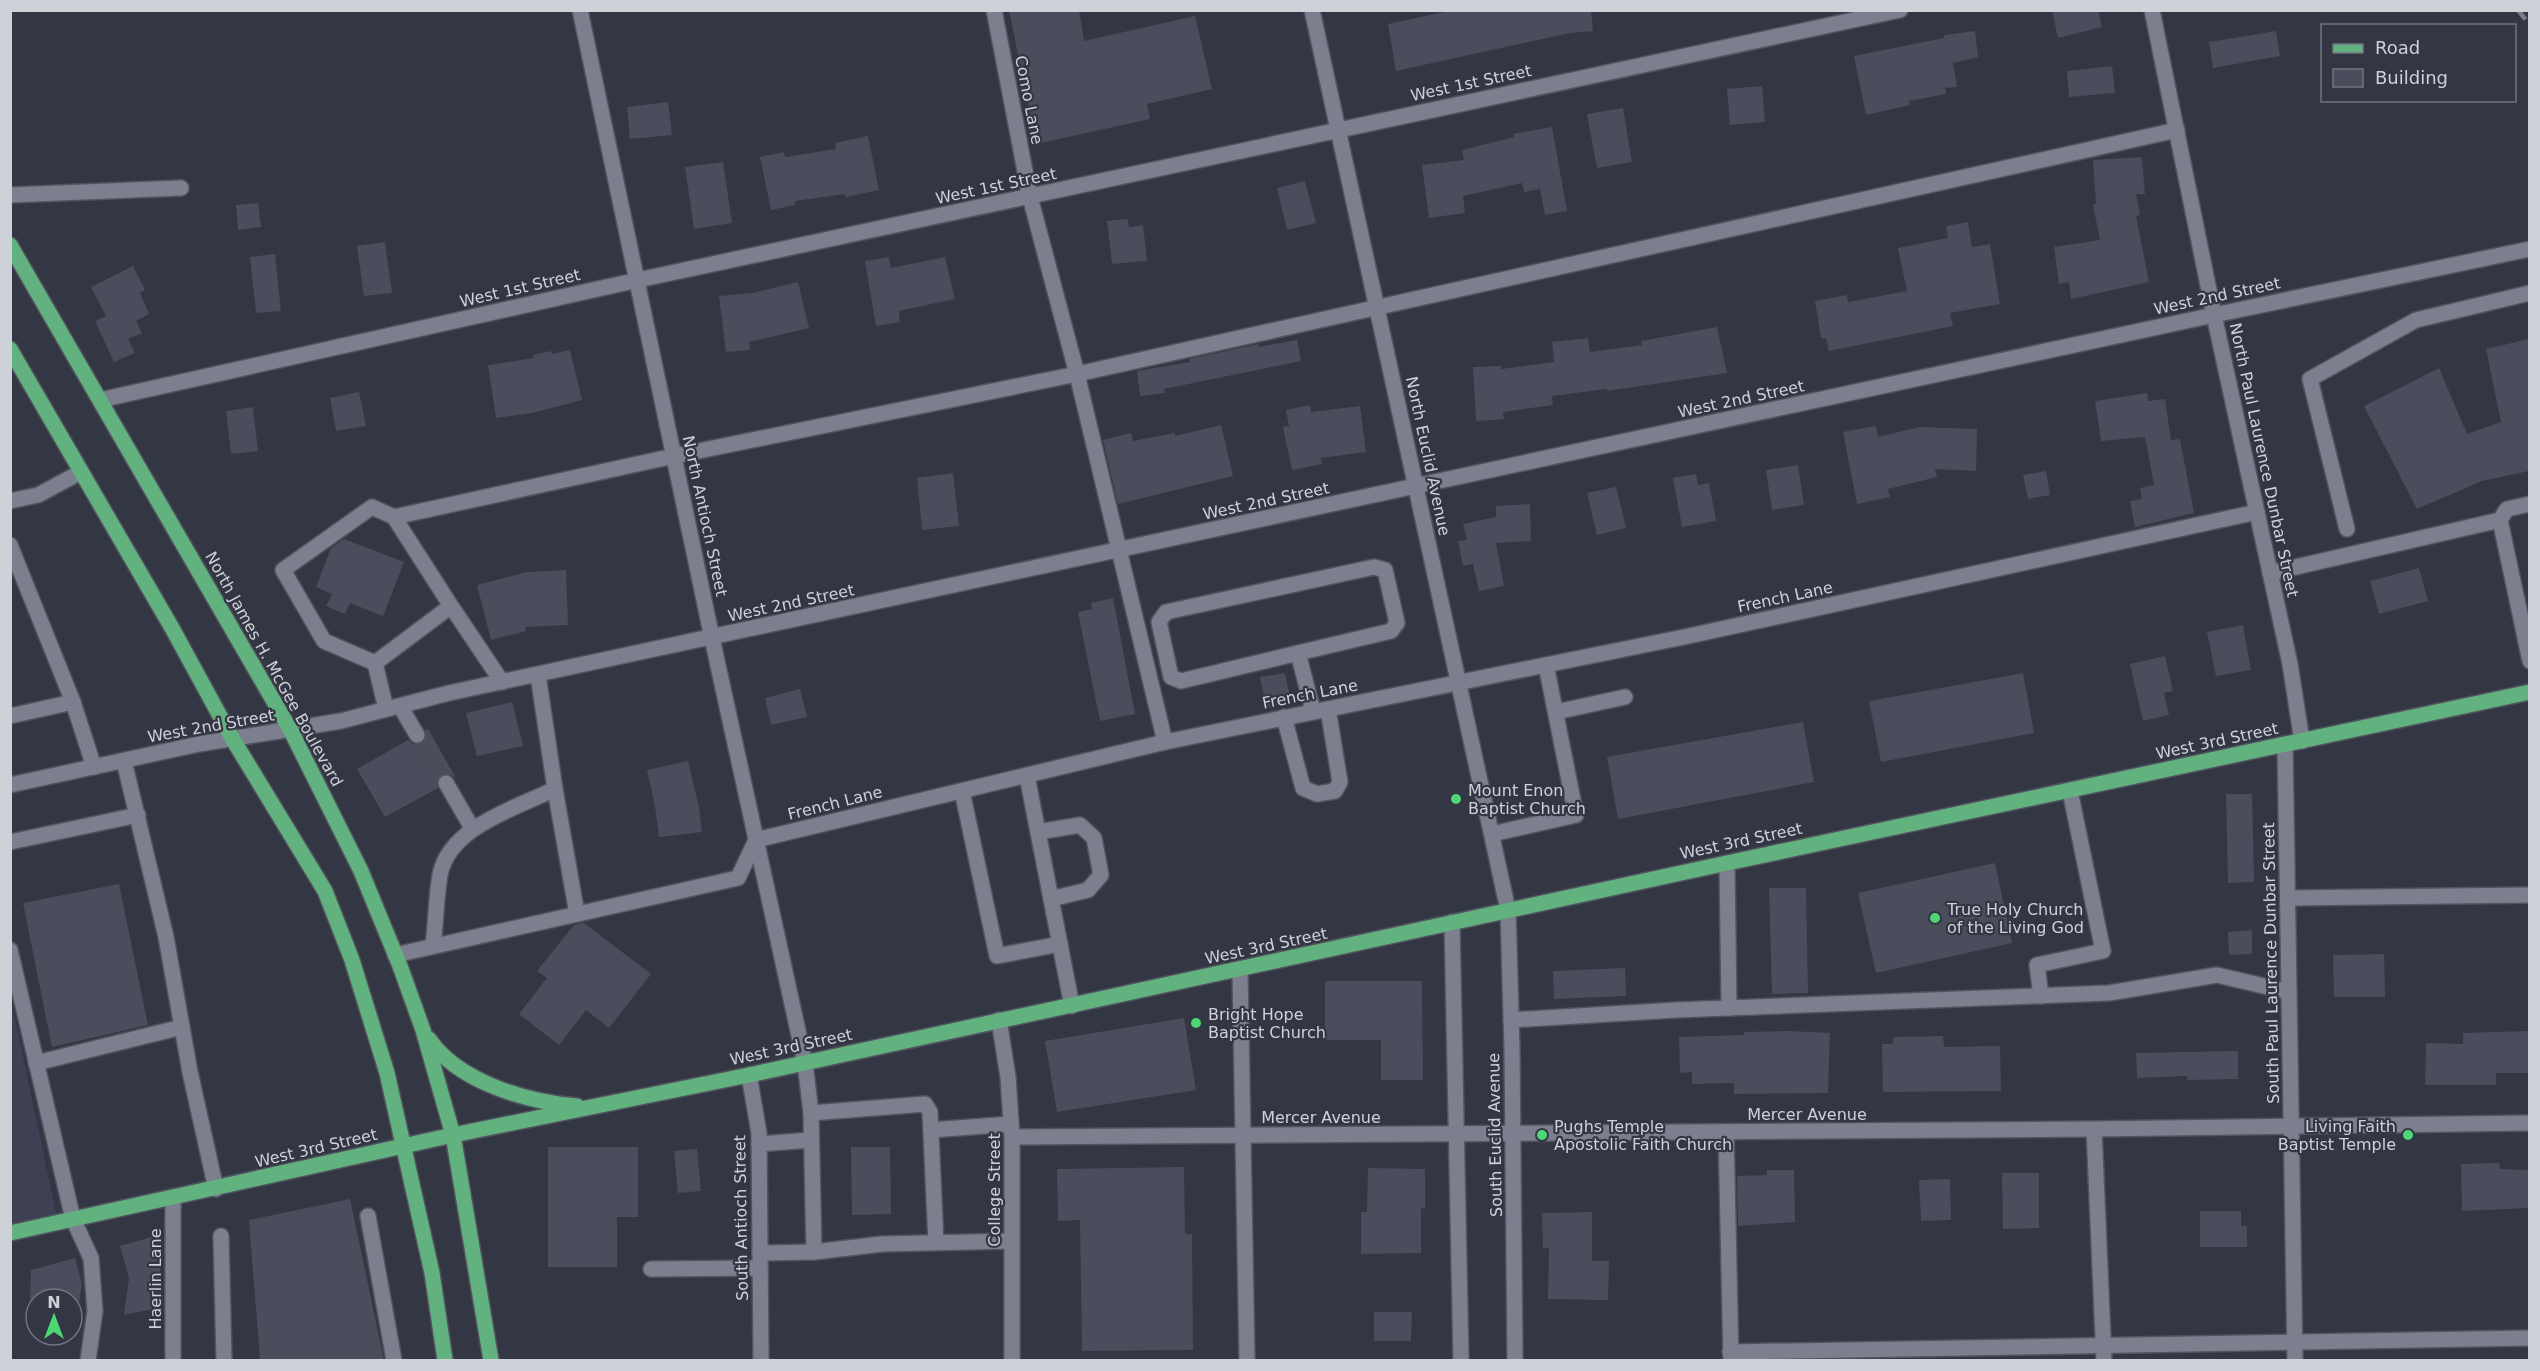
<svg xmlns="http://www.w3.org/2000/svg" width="2540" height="1371" font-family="'DejaVu Sans',sans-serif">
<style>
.built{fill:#3d4153}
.building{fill:#4a4d5b}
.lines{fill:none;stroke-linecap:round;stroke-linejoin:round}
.minor-tunnel{stroke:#4a4d5a;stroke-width:15;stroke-dasharray:15 8;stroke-linecap:butt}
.minor-casing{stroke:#51535e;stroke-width:18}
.major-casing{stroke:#51535e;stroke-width:18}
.minor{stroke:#7c7f8e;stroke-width:15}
.major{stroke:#62b27f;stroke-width:15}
.rail{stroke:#7a7d88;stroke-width:4.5;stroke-dasharray:12 6;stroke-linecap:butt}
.poi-dot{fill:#4ed675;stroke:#333643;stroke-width:2}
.labels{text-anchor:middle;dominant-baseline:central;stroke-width:4.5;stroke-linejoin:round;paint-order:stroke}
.street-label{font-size:16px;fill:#cfd1d9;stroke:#333643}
.poi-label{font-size:16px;fill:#cfd1d9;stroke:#333643;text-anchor:start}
</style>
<rect width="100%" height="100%" fill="#333643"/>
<polygon class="built" points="10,995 58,1222 10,1233"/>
<g class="building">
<polygon points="1009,10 1079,10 1084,41 1195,16 1212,89 1147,104 1150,119 1036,144"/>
<polygon points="1454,10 1591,10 1593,31 1570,33 1396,71 1388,24"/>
<polygon points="2052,10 2098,10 2102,27 2058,38"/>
<polygon points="1975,31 1978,57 1953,63 1957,87 1945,88 1946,94 1909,101 1910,105 1866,115 1854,56 1944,38 1944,35"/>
<polygon points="2276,31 2280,56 2213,68 2209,42"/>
<polygon points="2112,66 2115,93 2069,97 2067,71"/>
<polygon points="1762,86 1765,122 1730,125 1727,89"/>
<polygon points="668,102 672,135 630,139 627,107"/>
<polygon points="1623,108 1632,162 1597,168 1587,114"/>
<polygon points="1552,127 1567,211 1545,215 1540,189 1524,192 1522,183 1463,196 1465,213 1429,218 1422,165 1464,160 1462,150 1514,137 1513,134"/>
<polygon points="868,136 879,190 846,197 845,194 795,201 795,205 771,210 760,157 784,152 785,157 836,149 835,143"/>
<polygon points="2142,157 2145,194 2136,194 2140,215 2136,216 2149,282 2071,299 2069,282 2059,284 2054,247 2100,240 2093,205 2096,204 2093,160"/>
<polygon points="723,162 732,223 694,229 685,167"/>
<polygon points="1305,181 1316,223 1287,230 1277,188"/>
<polygon points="258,203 261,227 238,230 236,205"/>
<polygon points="1128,219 1129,227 1143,225 1147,261 1112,264 1107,221"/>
<polygon points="1968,222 1972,247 1990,244 2000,304 1950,313 1953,326 1829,351 1826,338 1821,338 1815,301 1847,295 1848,302 1907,291 1898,248 1948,238 1946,226"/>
<polygon points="385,242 392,293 364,296 357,246"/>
<polygon points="275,254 281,311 256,313 250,257"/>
<polygon points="889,257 891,268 945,257 955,299 899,311 900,322 876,326 865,261"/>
<polygon points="133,266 145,290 140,293 149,314 136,321 142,333 128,339 135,353 114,362 95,321 106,316 91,287"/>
<polygon points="798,282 809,328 749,342 750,350 726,352 719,296 753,293"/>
<polygon points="1717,327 1727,373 1607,391 1607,389 1552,396 1553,405 1503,412 1504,419 1476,421 1473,367 1501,366 1501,369 1554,362 1552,342 1588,338 1590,352 1642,345 1641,341"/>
<polygon points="2529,339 2529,471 2482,481 2417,509 2364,406 2439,368 2467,434 2501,422 2486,349"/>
<polygon points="1297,340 1301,361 1164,389 1165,393 1140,396 1137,371 1190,362 1189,359 1258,344 1259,347"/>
<polygon points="570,350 582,400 532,413 496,418 488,365 534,358 533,355 551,351 552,354"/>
<polygon points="359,392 366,426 336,431 330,398"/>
<polygon points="2147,393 2148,401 2165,399 2171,440 2180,439 2194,513 2135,527 2130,501 2142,499 2140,488 2154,485 2145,437 2101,441 2095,401"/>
<polygon points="1310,405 1311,412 1360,406 1366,452 1321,458 1322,464 1292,470 1283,427 1289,426 1286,410"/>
<polygon points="253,407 258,451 231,454 226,411"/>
<polygon points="1221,425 1233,476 1118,504 1103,440 1131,433 1133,441 1175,433 1175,436"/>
<polygon points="1876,426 1878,437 1919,427 1977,429 1976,471 1935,469 1937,477 1888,489 1890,497 1857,504 1843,432"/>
<polygon points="1798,465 1804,505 1772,510 1766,470"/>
<polygon points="2046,471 2050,495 2028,499 2023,475"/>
<polygon points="953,473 959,526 922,530 917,478"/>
<polygon points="1696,474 1698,485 1709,483 1716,521 1682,527 1673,478"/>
<polygon points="1616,487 1626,528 1597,535 1587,493"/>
<polygon points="1530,504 1531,541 1496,543 1504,586 1479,591 1473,564 1463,566 1458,541 1467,540 1463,524 1496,517 1496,506"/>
<polygon points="344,539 404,562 383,616 350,603 345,614 326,606 332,594 316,587 331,548"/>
<polygon points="2419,568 2428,601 2379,614 2370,581"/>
<polygon points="566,570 568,625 525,627 526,631 491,640 477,585 527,572"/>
<polygon points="1113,598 1135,714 1100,721 1078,612 1092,609 1091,603"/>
<polygon points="2243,625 2251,670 2216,676 2207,632"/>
<polygon points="2165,656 2173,691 2164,693 2169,715 2143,721 2130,664"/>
<polygon points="1285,673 1291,703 1266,708 1260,677"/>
<polygon points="2023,673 2034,733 1881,762 1869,701"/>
<polygon points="800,689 807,717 771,725 765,698"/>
<polygon points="512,702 523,746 477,756 466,713"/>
<polygon points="1803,722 1814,782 1618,819 1607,757"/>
<polygon points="428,729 456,778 447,773 442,774 437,779 438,788 385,817 357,769 408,740 413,744 421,744 426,739 425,730"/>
<polygon points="688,761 699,807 702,832 659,837 655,806 647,770"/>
<polygon points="2226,794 2252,794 2254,882 2228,883"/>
<polygon points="1995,863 2012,943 1876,973 1858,893"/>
<polygon points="119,884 148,1025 52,1047 23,903"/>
<polygon points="1769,888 1806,888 1808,993 1772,994"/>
<polygon points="584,923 651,974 609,1028 586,1010 559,1045 519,1014 547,978 537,971 574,925"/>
<polygon points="2252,930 2252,954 2229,955 2228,932"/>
<polygon points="2384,954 2385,997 2334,997 2333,955"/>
<polygon points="1625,968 1626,996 1554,999 1553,971"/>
<polygon points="1325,981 1422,981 1423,1080 1381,1080 1381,1040 1325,1040"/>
<polygon points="1184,1018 1196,1090 1057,1112 1045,1041"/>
<polygon points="1789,1031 1830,1033 1828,1093 1734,1094 1734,1083 1692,1084 1692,1072 1680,1073 1679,1037 1744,1035 1744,1032"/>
<polygon points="2529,1031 2529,1073 2496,1073 2496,1085 2425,1085 2426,1043 2463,1044 2463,1033"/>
<polygon points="1943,1036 1944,1047 2000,1046 2001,1091 1883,1092 1882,1044 1893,1044 1893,1037"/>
<polygon points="2238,1051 2238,1079 2187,1080 2187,1076 2137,1078 2136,1053"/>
<polygon points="548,1147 638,1147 638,1217 617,1217 617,1267 548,1267"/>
<polygon points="851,1147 890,1147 891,1214 852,1215"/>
<polygon points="697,1149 701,1191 678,1193 674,1151"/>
<polygon points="2499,1163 2500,1169 2529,1170 2529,1208 2462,1211 2461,1164"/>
<polygon points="1184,1167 1185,1234 1192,1234 1193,1350 1082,1351 1080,1220 1058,1221 1057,1169"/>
<polygon points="1368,1168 1425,1169 1425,1209 1421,1208 1421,1253 1361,1254 1361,1212 1367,1212"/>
<polygon points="1767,1170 1794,1170 1795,1222 1738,1226 1737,1176 1767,1175"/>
<polygon points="2002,1173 2039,1173 2039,1228 2003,1229"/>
<polygon points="1950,1179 1951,1220 1921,1221 1919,1180"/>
<polygon points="350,1199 384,1360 260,1360 249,1220"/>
<polygon points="2200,1211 2241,1211 2241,1226 2247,1226 2247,1247 2200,1247"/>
<polygon points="1592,1212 1592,1261 1609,1261 1608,1300 1548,1299 1549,1248 1543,1248 1542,1213"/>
<polygon points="162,1234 158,1308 124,1315 129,1278 120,1246"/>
<polygon points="75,1258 82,1284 77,1316 72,1318 72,1299 36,1299 36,1330 29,1332 31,1270"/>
<polygon points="1374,1312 1412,1312 1411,1341 1374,1341"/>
</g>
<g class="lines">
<polyline class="minor-tunnel" points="417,735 446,783"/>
<g class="minor-casing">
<g id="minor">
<polyline points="580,10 712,638 805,1063 811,1113 814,1252"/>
<polyline points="994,10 1030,197 1077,374 1165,742"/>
<polyline points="1312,10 1508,910 1512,1049 1515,1360"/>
<polyline points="2152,10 2214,315 2290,664 2302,741"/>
<polyline points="10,195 181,188"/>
<polyline points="100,400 638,280 1900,10"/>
<polyline points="10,501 38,495 81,472"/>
<polyline points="394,517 674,456 1077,374 2177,130"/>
<polyline points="2500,520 2507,509 2530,504"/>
<polyline points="2347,529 2310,379 2416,320 2530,293"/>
<polyline points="10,545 73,702"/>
<polyline points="2270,573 2500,520 2530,661"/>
<polyline points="451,606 394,517 372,507 283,570 324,641 375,663 451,606 502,682"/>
<polyline points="1298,653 1391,631 1397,623 1385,570 1374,567 1166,612 1159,622 1171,677 1181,681 1298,653 1313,711"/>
<polyline points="375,663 386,709"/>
<polyline points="400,706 417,735"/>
<polyline points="1556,712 1625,697"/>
<polyline points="10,716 73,702 94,767"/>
<polyline points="1284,717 1303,788 1317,794 1335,791 1340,782 1328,709"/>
<polyline points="2285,744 2295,1360"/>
<polyline points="124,761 166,937 190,1072 216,1189"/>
<polyline points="1027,776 1072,1006"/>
<polyline points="446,783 472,828"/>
<polyline points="10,785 199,744 341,721 449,693 2214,315 2530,249"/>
<polyline points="555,789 577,914"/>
<polyline points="962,791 997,956 1060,944"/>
<polyline points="1038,832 1080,825 1094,838 1101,875 1088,890 1051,899"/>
<polyline points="1492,834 1576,815 1546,665"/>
<polyline points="10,842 138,815"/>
<polyline points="1727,863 1729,1008"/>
<polyline points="2288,898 2530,895"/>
<polyline points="1452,922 1461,1360"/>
<path d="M 433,945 C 436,922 436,898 440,875 C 449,827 516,808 555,789 L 538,675"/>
<polyline points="10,950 73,1219 91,1258 95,1311 88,1360"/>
<polyline points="395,955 738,878 756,840 1165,742 1684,637 2257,512"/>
<polyline points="1240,970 1247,1360"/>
<polyline points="2041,996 2037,965 2103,951 2070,791"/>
<polyline points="999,1020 1008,1077 1012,1137 1012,1360"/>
<polyline points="1511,1020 1676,1010 2109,993 2217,975 2289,992"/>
<polyline points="36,1063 182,1027"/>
<polyline points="749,1075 759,1133 761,1360"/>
<polyline points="811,1113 925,1104 930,1112 936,1242"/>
<polyline points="2094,1129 2104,1360"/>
<polyline points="931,1130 1011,1124"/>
<polyline points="1726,1132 1731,1360"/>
<polyline points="1012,1137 2094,1129 2530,1123"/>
<polyline points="759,1144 811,1140"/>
<polyline points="368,1216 394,1360"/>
<polyline points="221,1236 224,1360"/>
<polyline points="760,1253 814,1252 882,1244 1012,1241"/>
<polyline points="651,1269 760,1268"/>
<polyline points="1730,1352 2530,1338"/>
<polyline points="173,1360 173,1198"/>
</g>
</g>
<g class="major-casing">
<g id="major">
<polyline points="10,245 291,731 361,871 400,966 423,1030 453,1135 491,1360"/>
<polyline points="10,349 172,628 232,738 325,891 352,960 387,1073 432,1273 445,1360"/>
<path d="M 429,1039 C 458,1082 527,1102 577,1106"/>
<polyline points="10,1233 453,1135 749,1075 1727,863 2530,692"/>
</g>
</g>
<use href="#minor" class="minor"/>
<use href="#major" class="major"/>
<polyline class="rail" points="2518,10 2530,25"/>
</g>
<g class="poi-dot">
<circle cx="1456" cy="799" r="6"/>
<circle cx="1935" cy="918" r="6"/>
<circle cx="1196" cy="1023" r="6"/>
<circle cx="1542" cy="1135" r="6"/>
<circle cx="2408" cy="1135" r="6"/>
</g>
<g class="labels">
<g class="street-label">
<text transform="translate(1471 83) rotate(-12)">West 1st Street</text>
<text transform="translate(1029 100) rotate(79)">Como Lane</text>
<text transform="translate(996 186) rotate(-12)">West 1st Street</text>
<text transform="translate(520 288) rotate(-13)">West 1st Street</text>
<text transform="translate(2217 296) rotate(-12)">West 2nd Street</text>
<text transform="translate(1741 399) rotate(-12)">West 2nd Street</text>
<text transform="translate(1428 456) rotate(78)">North Euclid Avenue</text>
<text transform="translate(2264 460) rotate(78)">North Paul Laurence Dunbar Street</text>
<text transform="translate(1266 501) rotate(-12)">West 2nd Street</text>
<text transform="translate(705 516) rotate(78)">North Antioch Street</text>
<text transform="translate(1785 597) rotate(-12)">French Lane</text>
<text transform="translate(791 603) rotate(-12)">West 2nd Street</text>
<text transform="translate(274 669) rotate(61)">North James H. McGee Boulevard</text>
<text transform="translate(1310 694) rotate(-11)">French Lane</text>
<text transform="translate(211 726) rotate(-10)">West 2nd Street</text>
<text transform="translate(2217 741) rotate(-12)">West 3rd Street</text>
<text transform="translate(835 803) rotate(-14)">French Lane</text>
<text transform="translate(1741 841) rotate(-12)">West 3rd Street</text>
<text transform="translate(1266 946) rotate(-12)">West 3rd Street</text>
<text transform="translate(2271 963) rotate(-91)">South Paul Laurence Dunbar Street</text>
<text transform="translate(791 1047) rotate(-12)">West 3rd Street</text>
<text x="1807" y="1114">Mercer Avenue</text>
<text x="1321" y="1117">Mercer Avenue</text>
<text transform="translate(1495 1135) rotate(-91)">South Euclid Avenue</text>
<text transform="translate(316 1148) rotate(-13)">West 3rd Street</text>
<text transform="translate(994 1190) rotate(-90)">College Street</text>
<text transform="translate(741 1218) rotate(-91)">South Antioch Street</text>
<text transform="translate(155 1279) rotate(-90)">Haerlin Lane</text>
</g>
<g class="poi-label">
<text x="1468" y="790">Mount Enon<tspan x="1468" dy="18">Baptist Church</tspan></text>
<text x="1947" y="909">True Holy Church<tspan x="1947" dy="18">of the Living God</tspan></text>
<text x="1208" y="1014">Bright Hope<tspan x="1208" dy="18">Baptist Church</tspan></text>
<text x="1554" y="1126">Pughs Temple<tspan x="1554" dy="18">Apostolic Faith Church</tspan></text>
<text x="2396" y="1126" text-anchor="end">Living Faith<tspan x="2396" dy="18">Baptist Temple</tspan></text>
</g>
</g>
<rect width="2540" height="1371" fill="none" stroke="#cfd1d9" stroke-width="24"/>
<rect x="2321" y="24" width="195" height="78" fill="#333643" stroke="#71747f" stroke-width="1.5"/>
<rect x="2333" y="44" width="30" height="9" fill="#62b27f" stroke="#71747f" stroke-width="1.5"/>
<text x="2375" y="54" font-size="18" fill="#cfd1d9">Road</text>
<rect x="2333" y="69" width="30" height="18" fill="#4a4d5b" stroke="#71747f" stroke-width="1.5"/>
<text x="2375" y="84" font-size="18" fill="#cfd1d9">Building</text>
<g transform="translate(54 1317)"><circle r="28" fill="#333643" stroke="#71747f" stroke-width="1.5"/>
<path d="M0-4.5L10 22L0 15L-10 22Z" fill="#4ed675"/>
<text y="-9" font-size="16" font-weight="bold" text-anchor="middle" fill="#cfd1d9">N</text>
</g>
</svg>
